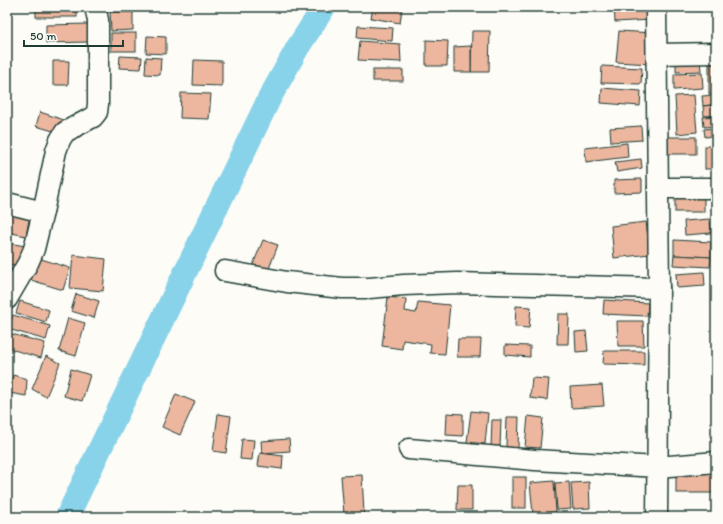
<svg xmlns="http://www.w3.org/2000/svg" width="723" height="524" font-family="Itim,sans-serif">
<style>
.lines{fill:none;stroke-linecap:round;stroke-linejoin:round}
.river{stroke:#88d3e9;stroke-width:24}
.building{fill:#ecb69f;stroke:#1f3d34}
.minor-casing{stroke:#1f3d34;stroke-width:23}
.minor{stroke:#fdfcf7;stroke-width:20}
</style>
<rect width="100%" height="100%" fill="#fdfcf7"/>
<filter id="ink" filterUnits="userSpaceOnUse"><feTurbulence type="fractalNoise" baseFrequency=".025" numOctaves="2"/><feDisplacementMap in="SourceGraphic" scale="8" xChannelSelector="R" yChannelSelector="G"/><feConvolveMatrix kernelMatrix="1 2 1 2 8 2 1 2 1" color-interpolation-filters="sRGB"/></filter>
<g filter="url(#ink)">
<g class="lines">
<polyline class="river" points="67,517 269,99 298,47 324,7"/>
</g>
<g class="building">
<rect x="36" y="7" width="41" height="10"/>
<polygon points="373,7 393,7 402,9 400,23 371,18"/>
<polygon points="614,7 650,7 651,20 615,22"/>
<polygon points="694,7 716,7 716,10 694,11"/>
<polygon points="110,12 133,12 133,30 111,31"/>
<polygon points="88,24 88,42 46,43 46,25"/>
<polygon points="358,26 393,28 392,41 357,38"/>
<polygon points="472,31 490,31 489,72 471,72"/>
<polygon points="619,31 653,33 651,64 616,62"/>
<rect x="111" y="33" width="25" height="18"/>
<polygon points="147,36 166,37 166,54 146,53"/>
<polygon points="426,40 448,41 447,66 426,66"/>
<polygon points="360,41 400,44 401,62 358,60"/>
<polygon points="471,46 471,72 454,72 454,47"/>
<polygon points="120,56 142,57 141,69 119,68"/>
<polygon points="146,57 161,58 160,75 145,74"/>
<polygon points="194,60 222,61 222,86 193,85"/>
<polygon points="700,60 701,71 676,72 676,61"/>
<polygon points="53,61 69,61 68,85 53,85"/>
<rect x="709" y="64" width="7" height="30"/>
<polygon points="602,66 642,68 641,84 601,83"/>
<rect x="373" y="70" width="30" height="11"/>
<polygon points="702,73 703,88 674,90 674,74"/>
<polygon points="602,88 641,91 640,106 601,103"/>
<polygon points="181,93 211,94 209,119 180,118"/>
<polygon points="694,95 697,132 677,134 675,96"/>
<polygon points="716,95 716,104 703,106 702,96"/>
<polygon points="716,105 716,115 704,116 703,106"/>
<polygon points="40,112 64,120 60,133 36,126"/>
<polygon points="716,116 716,126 704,127 703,117"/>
<polygon points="641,126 642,140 611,142 610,128"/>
<polygon points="716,128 716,136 705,137 704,129"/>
<rect x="665" y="137" width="31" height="17"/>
<polygon points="627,143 628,157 586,162 585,148"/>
<rect x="705" y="146" width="11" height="23"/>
<polygon points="641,159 642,168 617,172 615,162"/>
<polygon points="642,179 642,192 614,193 614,180"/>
<rect x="675" y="198" width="29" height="14"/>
<polygon points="7,211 30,215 26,236 7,232"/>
<polygon points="710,219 711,233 685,235 684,221"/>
<polygon points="646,222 650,254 614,258 611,226"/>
<polygon points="263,240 278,245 268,271 252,267"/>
<polygon points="674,240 711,242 711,257 674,255"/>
<polygon points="7,243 26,246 24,266 7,264"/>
<polygon points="73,255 106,259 103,291 70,288"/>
<polygon points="674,255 711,257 710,267 673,265"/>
<polygon points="38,258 70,268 63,290 31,280"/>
<polygon points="704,272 705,286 677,288 676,274"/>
<polygon points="76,294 99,301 94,318 71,311"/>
<polygon points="388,297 406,299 405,311 416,313 418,302 450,305 445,354 430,353 431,344 403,340 402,349 382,346"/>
<polygon points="604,300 648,303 647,316 603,314"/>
<polygon points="20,301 49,310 46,322 16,313"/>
<polygon points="516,306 531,307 529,328 515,327"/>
<polygon points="558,314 569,314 568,344 557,344"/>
<polygon points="13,315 50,326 46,340 8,329"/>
<polygon points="68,318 85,323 76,356 59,351"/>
<polygon points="617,321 643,321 644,346 618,346"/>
<polygon points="586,331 588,351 576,352 575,332"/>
<polygon points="8,333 45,343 41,358 7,348 7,336"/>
<polygon points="458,339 481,339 480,357 457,357"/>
<polygon points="505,345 530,346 530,357 505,355"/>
<polygon points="604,351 644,351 644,365 603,364"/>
<polygon points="46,356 60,363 46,397 32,389"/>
<polygon points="71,369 90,375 82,401 64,396"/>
<polygon points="13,375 27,379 26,396 9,393"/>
<polygon points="532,378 549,379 547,400 530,398"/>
<polygon points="602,385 604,406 571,408 570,387"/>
<polygon points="176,394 195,402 180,435 162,427"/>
<polygon points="471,411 488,413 485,444 467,442"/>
<polygon points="447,413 463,414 463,436 446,435"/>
<polygon points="218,414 231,416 226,453 213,451"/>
<polygon points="528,416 543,418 540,448 525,447"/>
<polygon points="507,417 519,417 518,448 506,447"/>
<polygon points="492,420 501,420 500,448 491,447"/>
<polygon points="242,439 254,440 252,460 240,459"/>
<polygon points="289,439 290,451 262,453 261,441"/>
<polygon points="260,453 283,456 282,469 258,466"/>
<rect x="676" y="472" width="40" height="21"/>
<polygon points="362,475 364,514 344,515 341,476"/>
<rect x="512" y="477" width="14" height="31"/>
<polygon points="554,481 556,512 533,514 530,483"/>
<polygon points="569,482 571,509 557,510 555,483"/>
<polygon points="589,482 590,508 573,509 571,483"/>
<polygon points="458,485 472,485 472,510 457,510"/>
</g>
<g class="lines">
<g class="minor-casing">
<g id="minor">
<polyline points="656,7 659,288 657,517"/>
<polyline points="657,54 716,53"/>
<polyline points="658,188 716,188"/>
<polyline points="7,203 43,212"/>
<polyline points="225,271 287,282 342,288 369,288 404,285 457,283 659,288"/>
<polyline points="7,299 28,263 34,249 43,212 56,151 60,140 65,132 93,117 97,112 98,104 98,20 95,7"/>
<polyline points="409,449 535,460 658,467 716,462"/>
</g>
</g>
<use href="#minor" class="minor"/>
</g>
</g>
<rect width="723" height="524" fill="none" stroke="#fdfcf7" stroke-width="24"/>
<rect x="12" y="12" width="699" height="500" fill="none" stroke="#1f3d34" stroke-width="1.5" filter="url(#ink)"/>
<path d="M24 40v6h99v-6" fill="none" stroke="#1f3d34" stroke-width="2"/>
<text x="30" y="40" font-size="12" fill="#1f3d34" stroke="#fdfcf7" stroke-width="3" paint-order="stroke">50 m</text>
</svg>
